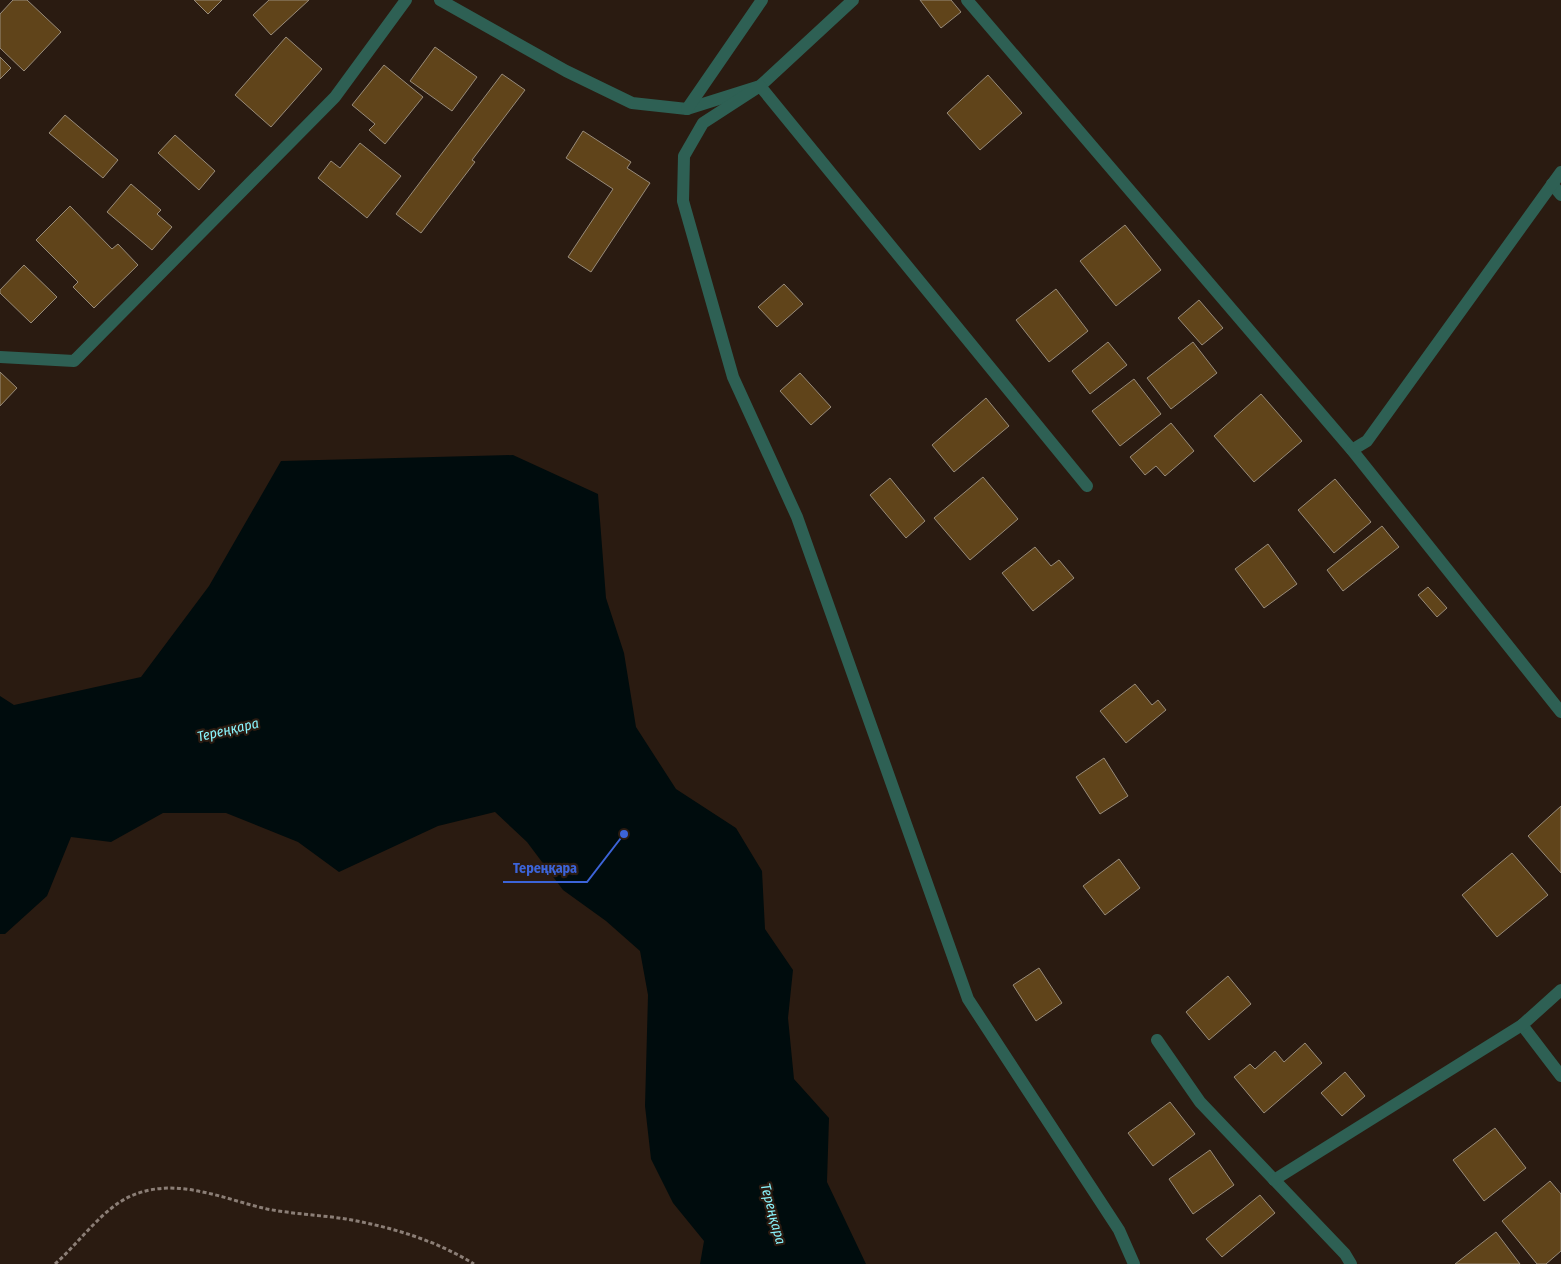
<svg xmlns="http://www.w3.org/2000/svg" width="1561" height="1264" font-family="'Fira Sans Condensed',sans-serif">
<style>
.water{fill:#000c0d}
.building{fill:#60441a;stroke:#988b7a}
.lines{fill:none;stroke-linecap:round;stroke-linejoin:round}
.path{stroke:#8b7e76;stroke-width:3;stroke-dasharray:4 2.5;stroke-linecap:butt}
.minor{stroke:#2e6054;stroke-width:12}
.labels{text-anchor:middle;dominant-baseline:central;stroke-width:4.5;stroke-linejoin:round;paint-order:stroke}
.water-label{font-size:14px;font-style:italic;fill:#8af4fc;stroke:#2a1b11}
.leader{fill:none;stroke:#3c64d8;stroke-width:2}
.callout-dot{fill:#3c64d8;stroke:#2a1b11;stroke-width:2}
.callout-label{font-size:14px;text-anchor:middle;font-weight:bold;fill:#3c64d8;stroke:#2a1b11;stroke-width:4.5;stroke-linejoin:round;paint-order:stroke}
</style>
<rect width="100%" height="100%" fill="#2a1b11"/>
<polygon class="water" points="513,455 598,494 606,598 624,653 636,727 676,789 736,828 762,871 765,929 793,970 788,1018 794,1079 829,1118 827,1182 866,1264 700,1264 704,1241 673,1203 651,1159 645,1106 648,995 640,951 606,921 563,890 527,842 495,812 438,826 339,872 298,842 226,813 163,813 111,842 71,837 47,896 5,934 0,934 0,696 14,705 141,677 209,586 281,461"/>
<g class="building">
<polygon points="13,0 27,0 61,32 24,71 0,48 0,14"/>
<polygon points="194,0 222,0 208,14"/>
<polygon points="269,0 309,0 271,35 253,15"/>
<polygon points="920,0 951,0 961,12 941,28"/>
<polygon points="286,37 322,69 271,127 235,95"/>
<polygon points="435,47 477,77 452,111 410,81"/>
<polygon points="0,57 11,68 0,79"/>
<polygon points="384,65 423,97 385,144 369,130 375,124 352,105"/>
<polygon points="502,74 525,90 472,160 475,162 421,233 396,214"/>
<polygon points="988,75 1022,113 980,150 947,113"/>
<polygon points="65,115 118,160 103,178 49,133"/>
<polygon points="583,131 631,162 627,168 650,183 591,272 568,257 613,189 566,158"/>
<polygon points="175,135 215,171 199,190 158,153"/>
<polygon points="360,143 401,176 367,218 318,178 331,161 340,168"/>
<polygon points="131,184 161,210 157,214 172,227 152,250 107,212"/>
<polygon points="70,206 112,249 118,244 138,265 94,308 73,287 78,282 36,240"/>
<polygon points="1125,225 1161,270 1116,306 1080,261"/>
<polygon points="24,265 57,297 31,323 0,293 0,290"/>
<polygon points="784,284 803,304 777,327 758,307"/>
<polygon points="1056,289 1088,331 1049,362 1016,320"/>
<polygon points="1199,300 1223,328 1202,345 1178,318"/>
<polygon points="1108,342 1127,365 1090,394 1072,371"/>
<polygon points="1193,342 1217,373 1171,409 1147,378"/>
<polygon points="0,372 17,388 0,406"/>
<polygon points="800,373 831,407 811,425 780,391"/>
<polygon points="1134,379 1161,414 1120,446 1092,411"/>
<polygon points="1261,394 1302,441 1254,482 1214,436"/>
<polygon points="986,398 1009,426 954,472 932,445"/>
<polygon points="1171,423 1194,451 1165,476 1156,466 1145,475 1130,457"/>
<polygon points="983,477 1018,519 970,560 934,518"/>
<polygon points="890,478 925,521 906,538 870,495"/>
<polygon points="1335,479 1371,522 1334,553 1298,510"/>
<polygon points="1382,526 1399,547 1343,591 1327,570"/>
<polygon points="1268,544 1297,584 1264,608 1235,569"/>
<polygon points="1035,547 1051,566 1059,560 1074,578 1033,611 1002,573"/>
<polygon points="1428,587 1447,608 1437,617 1418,595"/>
<polygon points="1135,684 1152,705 1158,700 1166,710 1126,743 1100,711"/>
<polygon points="1104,758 1128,796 1100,814 1076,777"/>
<polygon points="1561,806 1561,873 1528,836"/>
<polygon points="1512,853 1548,895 1497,937 1462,895"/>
<polygon points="1119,859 1140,888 1105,915 1083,886"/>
<polygon points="1039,968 1062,1003 1036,1021 1013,985"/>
<polygon points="1228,976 1251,1004 1209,1040 1186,1012"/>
<polygon points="1305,1043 1322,1063 1264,1113 1234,1077 1250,1064 1255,1069 1275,1051 1284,1062"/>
<polygon points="1345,1072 1365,1096 1342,1116 1321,1093"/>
<polygon points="1170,1102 1195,1134 1153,1166 1128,1133"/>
<polygon points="1495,1128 1526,1168 1484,1201 1453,1160"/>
<polygon points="1210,1150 1234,1185 1193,1214 1169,1179"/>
<polygon points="1550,1181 1561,1194 1561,1251 1546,1264 1537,1264 1502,1221"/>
<polygon points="1260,1195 1275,1213 1222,1257 1206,1239"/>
<polygon points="1496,1232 1520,1264 1455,1264"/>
</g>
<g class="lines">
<path class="path" d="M 55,1264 C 79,1243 103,1208 131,1196 C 176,1176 223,1199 267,1209 C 293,1214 320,1215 346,1219 C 391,1227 435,1240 474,1264"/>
<g class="minor">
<polyline points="440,0 566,71 632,103 687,109 760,86 853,0"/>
<polyline points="967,0 1352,450 1561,712"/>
<polyline points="687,109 762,0"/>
<polyline points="1552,184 1561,195"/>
<polyline points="0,357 74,361 335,97 406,0"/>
<polyline points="1352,450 1367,441 1561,172"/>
<polyline points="1087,486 760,86 703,123 684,156 683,201 733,377 797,517 968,999 1119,1230 1134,1264"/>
<polyline points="1522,1025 1561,1076"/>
<polyline points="1157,1040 1200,1102 1345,1254 1351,1264"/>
<polyline points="1274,1180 1522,1025 1561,990"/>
</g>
</g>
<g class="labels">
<g class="water-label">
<text transform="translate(228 730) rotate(-13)">Тереңқара</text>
<text transform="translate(773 1214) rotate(75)">Тереңқара</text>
</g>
</g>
<path class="leader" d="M624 834L587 882H503"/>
<circle class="callout-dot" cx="624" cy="834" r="5"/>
<g class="callout-label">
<text x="545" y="873">Тереңқара</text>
</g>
</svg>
